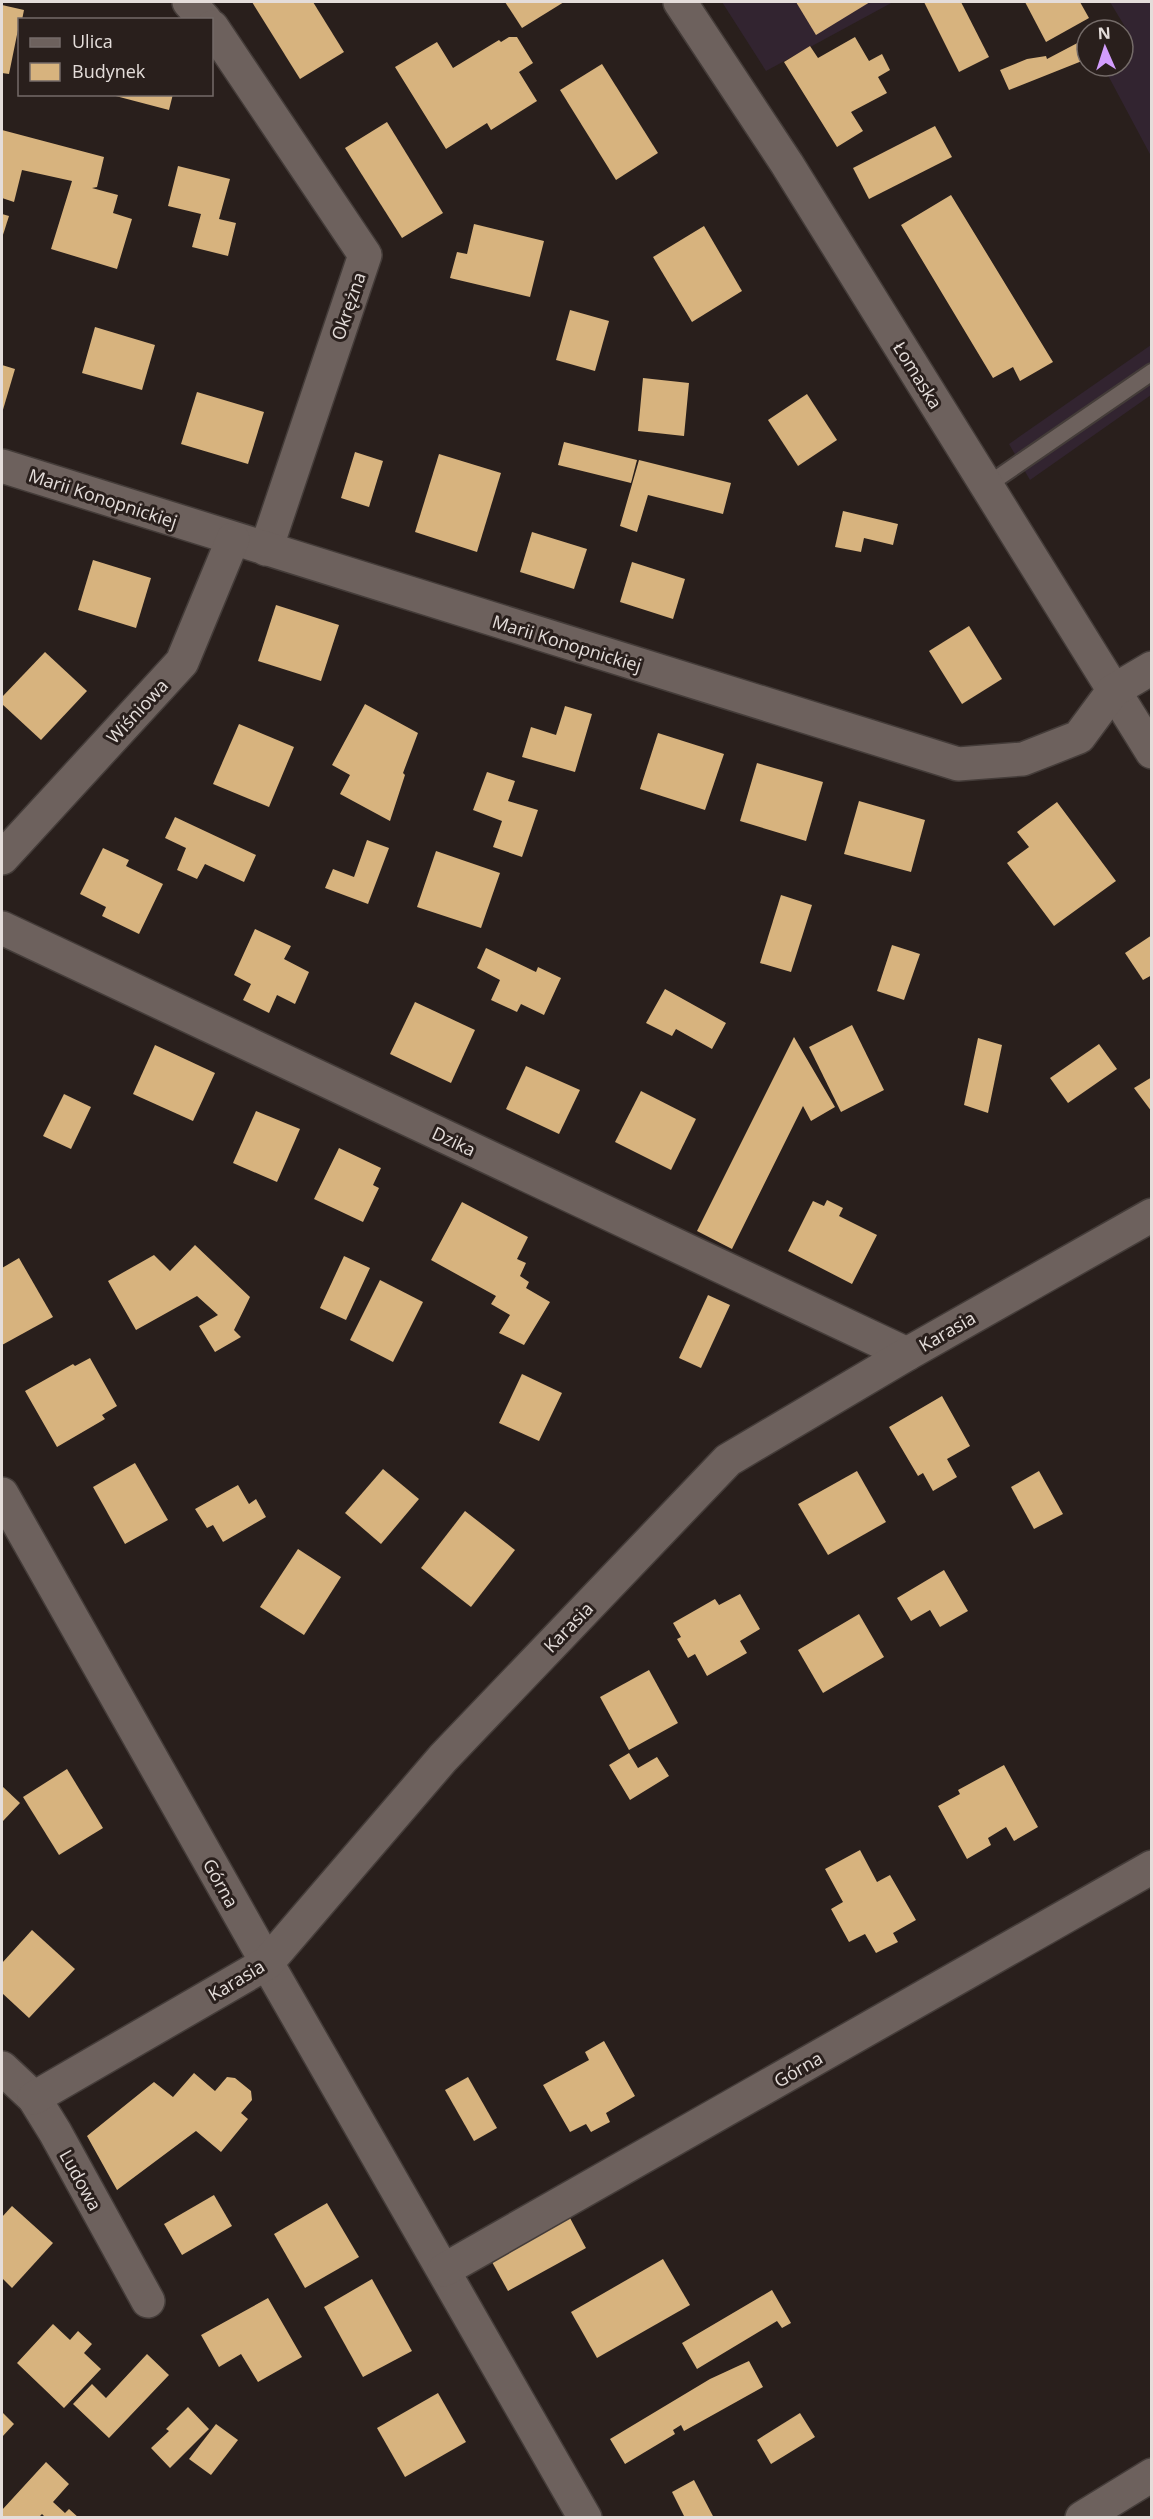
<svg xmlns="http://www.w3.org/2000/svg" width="1153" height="2519" font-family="'Open Sans',sans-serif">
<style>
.industrial{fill:#322430}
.building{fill:#d7b37e}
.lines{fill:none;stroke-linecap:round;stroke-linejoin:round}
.service-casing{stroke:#443c39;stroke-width:20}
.minor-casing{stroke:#443c39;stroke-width:36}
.service{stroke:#6d615d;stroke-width:16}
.minor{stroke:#6d615d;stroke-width:33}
.labels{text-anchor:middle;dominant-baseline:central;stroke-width:6;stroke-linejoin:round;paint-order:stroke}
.street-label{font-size:18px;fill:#e4ddda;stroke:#291f1c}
</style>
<rect width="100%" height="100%" fill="#291f1c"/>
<g class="industrial">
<polygon points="722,2 893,2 766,71"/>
<polygon points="1110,2 1151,2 1151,156 1103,66 1123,66 1123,46 1133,40"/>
<polygon points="1151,345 1151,395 1030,480 1009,444"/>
</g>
<g class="building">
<polygon points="252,2 313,2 344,52 300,79"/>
<polygon points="505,2 564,2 522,28"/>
<polygon points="796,2 870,2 816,35"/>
<polygon points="924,2 961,2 989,57 959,72"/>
<polygon points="1025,2 1080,2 1089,18 1046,42"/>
<polygon points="2,5 24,10 22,20 20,20 9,74 2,73"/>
<polygon points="509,37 517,37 533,63 519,72 537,101 491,130 487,123 446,149 395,67 437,42 453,68 499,40 501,42"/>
<polygon points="855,37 869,61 882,54 890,70 878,77 887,93 851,112 863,131 837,147 784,62 810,46 818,58"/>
<polygon points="1085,39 1087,59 1009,90 1000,70 1027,59 1046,56 1047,59"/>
<polygon points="602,64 658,153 616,180 560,90"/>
<polygon points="108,94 173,94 169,110"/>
<polygon points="387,122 443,213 402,238 345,148"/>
<polygon points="935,126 952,157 869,199 853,168"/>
<polygon points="2,130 104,157 97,187 92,188 118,195 113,213 132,219 117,269 51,249 72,181 22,170 14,202 2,198"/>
<polygon points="178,166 230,179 219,219 236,223 228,256 192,247 201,214 168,206"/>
<polygon points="951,195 1053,362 1020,381 1013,367 993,378 901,225"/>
<polygon points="2,214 9,216 2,238"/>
<polygon points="474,224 544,241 530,297 450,278 457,252 467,254"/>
<polygon points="704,226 742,291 692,322 653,257"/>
<polygon points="570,310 609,321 595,371 556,360"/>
<polygon points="95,327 155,345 142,390 82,373"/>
<polygon points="2,365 15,369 2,413"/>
<polygon points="643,378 689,383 684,436 638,431"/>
<polygon points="197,392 264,412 248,464 181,444"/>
<polygon points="807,394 837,440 798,466 768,420"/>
<polygon points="564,442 637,460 631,483 558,465"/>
<polygon points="355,452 383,461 369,507 341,498"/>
<polygon points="439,454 501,473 477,552 415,532"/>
<polygon points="639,460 731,483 723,514 648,495 637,532 620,526"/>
<polygon points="843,511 898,524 893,545 864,538 861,552 835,547"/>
<polygon points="532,532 587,549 574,589 520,572"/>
<polygon points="93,560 151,578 136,628 78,610"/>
<polygon points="632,562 685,579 673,619 620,602"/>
<polygon points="276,605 339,625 321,681 258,661"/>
<polygon points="969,626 1002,679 962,704 929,651"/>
<polygon points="45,652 87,691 41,740 2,704 2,697"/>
<polygon points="365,704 418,733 403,773 405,775 390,821 340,794 350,775 332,765"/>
<polygon points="565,706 592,714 575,772 522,757 531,727 556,735"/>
<polygon points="239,724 294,747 269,807 213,784"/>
<polygon points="658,733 724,754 705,810 640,789"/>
<polygon points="757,763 823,782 806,841 740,821"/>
<polygon points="487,772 515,781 508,801 538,810 522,857 493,847 502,821 473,810"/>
<polygon points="859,801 925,820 911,872 844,854"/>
<polygon points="1057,802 1116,881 1054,926 1007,863 1029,847 1017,832"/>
<polygon points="175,817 256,855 244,882 205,864 197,879 177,870 186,848 165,838"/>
<polygon points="367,840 389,848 368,904 325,888 333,869 354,877"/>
<polygon points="103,848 129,860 126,866 163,884 139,934 102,916 106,907 80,894"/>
<polygon points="436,851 500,873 481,928 417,907"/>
<polygon points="781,895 812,905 791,972 760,963"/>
<polygon points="255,929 291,946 284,959 309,972 295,1004 277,995 269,1013 243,1000 251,984 234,975"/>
<polygon points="1152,935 1152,975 1143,980 1125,953"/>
<polygon points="892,945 920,954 904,1000 877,991"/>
<polygon points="486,948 536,972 538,967 561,978 544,1015 521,1004 517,1012 491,1000 500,980 477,968"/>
<polygon points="665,989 726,1023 712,1049 676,1029 672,1036 646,1023"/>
<polygon points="415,1002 475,1030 451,1083 390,1054"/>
<polygon points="852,1025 884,1090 841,1112 809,1047"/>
<polygon points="794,1037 835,1107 811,1121 803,1106 732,1249 697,1231"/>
<polygon points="978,1038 1002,1045 988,1113 964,1105"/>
<polygon points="1099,1044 1117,1069 1068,1103 1050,1078"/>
<polygon points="155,1045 215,1073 193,1121 133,1094"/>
<polygon points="526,1066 580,1090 559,1134 506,1109"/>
<polygon points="1152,1077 1152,1112 1134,1088"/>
<polygon points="641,1091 696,1119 671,1170 615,1142"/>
<polygon points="64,1094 91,1107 71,1149 43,1136"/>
<polygon points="256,1111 300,1129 277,1182 233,1163"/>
<polygon points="339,1148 381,1168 373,1185 379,1188 363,1222 314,1199"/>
<polygon points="827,1200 843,1208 839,1216 877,1235 852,1284 788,1251 813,1201 824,1206"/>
<polygon points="462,1202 528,1237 517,1259 526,1263 520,1276 529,1282 526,1288 550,1302 524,1345 499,1333 510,1315 491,1304 496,1296 431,1260"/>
<polygon points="195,1245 250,1297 234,1330 241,1337 215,1352 199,1326 218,1315 197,1296 136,1330 108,1281 154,1255 170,1271"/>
<polygon points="344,1256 370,1268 346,1320 320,1308"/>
<polygon points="19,1258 53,1317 2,1345 2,1268"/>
<polygon points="380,1280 423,1302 393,1362 350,1340"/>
<polygon points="708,1295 730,1305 701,1368 679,1358"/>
<polygon points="90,1358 117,1406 102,1415 105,1419 57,1447 25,1391 73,1364 75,1366"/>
<polygon points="522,1374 562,1393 539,1441 499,1423"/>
<polygon points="942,1396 970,1446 947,1459 957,1477 933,1491 923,1473 918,1476 889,1427"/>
<polygon points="135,1463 168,1520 125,1544 93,1487"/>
<polygon points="383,1469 419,1499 381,1544 345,1513"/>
<polygon points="857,1471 886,1522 828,1555 798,1504"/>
<polygon points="1039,1471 1063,1514 1034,1529 1011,1487"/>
<polygon points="238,1485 249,1504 256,1499 266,1517 223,1542 213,1525 207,1528 195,1509"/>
<polygon points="465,1511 515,1550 471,1607 421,1568"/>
<polygon points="298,1549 341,1577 304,1635 260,1607"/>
<polygon points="944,1570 968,1611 940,1627 930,1610 911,1621 897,1598"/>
<polygon points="740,1594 760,1629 740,1641 747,1653 707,1676 695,1654 688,1658 677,1639 681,1637 673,1623 715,1599 719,1605"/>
<polygon points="859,1614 884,1657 823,1693 798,1650"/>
<polygon points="649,1670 678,1723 629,1750 600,1697"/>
<polygon points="629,1753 638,1768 657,1757 669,1776 630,1800 609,1765"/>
<polygon points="1004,1765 1038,1827 1014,1841 1006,1827 988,1838 991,1845 967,1859 938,1806 960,1794 958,1790"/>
<polygon points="67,1769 103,1828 59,1855 23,1797"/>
<polygon points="2,1786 20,1803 3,1821 2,1819"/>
<polygon points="860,1850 877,1882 890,1875 916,1920 893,1933 898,1942 876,1953 865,1934 849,1942 831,1909 843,1902 825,1869"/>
<polygon points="32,1930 75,1969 29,2018 2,1993 2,1963"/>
<polygon points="604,2041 635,2096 606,2113 610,2122 591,2132 586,2124 570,2132 543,2085 589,2060 585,2052"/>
<polygon points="194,2073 215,2091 227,2077 235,2078 251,2091 252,2100 241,2113 248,2119 221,2152 196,2131 117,2190 87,2136 154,2082 173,2097"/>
<polygon points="468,2077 497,2128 474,2141 445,2090"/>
<polygon points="214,2195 232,2226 182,2255 164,2224"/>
<polygon points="327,2203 359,2257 305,2288 274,2234"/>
<polygon points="12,2206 53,2243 12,2288 2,2278 2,2217"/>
<polygon points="570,2218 586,2248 508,2291 492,2262"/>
<polygon points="663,2259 690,2305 597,2358 571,2312"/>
<polygon points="372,2279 412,2351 363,2377 324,2307"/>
<polygon points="772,2290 791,2323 782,2328 777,2321 697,2369 682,2343"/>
<polygon points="268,2298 302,2357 258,2382 241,2354 219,2367 201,2335"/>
<polygon points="53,2324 70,2340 78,2331 92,2344 84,2353 101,2369 64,2408 17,2363"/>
<polygon points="147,2354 169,2375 109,2438 73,2404 92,2384 106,2398"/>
<polygon points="749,2361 763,2387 684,2431 681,2425 673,2430 675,2434 625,2464 610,2439 710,2379"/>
<polygon points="438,2393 466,2442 405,2477 377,2428"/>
<polygon points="188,2407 209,2429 170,2468 151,2448 169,2431 166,2429"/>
<polygon points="2,2412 14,2424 2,2437"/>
<polygon points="800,2413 815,2437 771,2464 757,2440"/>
<polygon points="216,2424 238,2440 211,2475 189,2459"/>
<polygon points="46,2462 69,2484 53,2502 65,2513 69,2509 79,2518 46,2518 42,2514 38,2518 2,2518 2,2510"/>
<polygon points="694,2480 714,2518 685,2518 672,2492"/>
</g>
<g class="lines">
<g class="service-casing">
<polyline id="service" points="986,486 1152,372"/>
</g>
<g class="minor-casing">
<g id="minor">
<polyline points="189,2 205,20"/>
<polyline points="680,2 787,164 1152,752"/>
<polyline points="212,27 365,255 266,549"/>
<polyline points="2,466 958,764 1023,759 1079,737 1113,691 1152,668"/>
<polyline points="2,858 182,662 233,539"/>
<polyline points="2,928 907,1354"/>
<polyline points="2,1494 267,1963 585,2518"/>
<polyline points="2,2068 34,2098 55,2132 148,2301"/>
<polyline points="34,2098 267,1963 443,1758 728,1460 907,1354 1152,1215"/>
<polyline points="444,2270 1152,1867"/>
<polyline points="1082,2518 1152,2475"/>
</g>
</g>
<use href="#service" class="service"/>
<use href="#minor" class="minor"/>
</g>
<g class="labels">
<g class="street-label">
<text transform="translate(348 306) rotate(-71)">Okrężna</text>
<text transform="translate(918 375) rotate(58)">Łomaska</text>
<text transform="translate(103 498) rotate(18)">Marii Konopnickiej</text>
<text transform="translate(567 643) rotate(17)">Marii Konopnickiej</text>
<text transform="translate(137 711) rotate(-47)">Wiśniowa</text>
<text transform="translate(454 1141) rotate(25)">Dzika</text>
<text transform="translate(947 1331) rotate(-30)">Karasia</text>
<text transform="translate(568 1627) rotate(-46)">Karasia</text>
<text transform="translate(221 1883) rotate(61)">Górna</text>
<text transform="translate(236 1980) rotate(-31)">Karasia</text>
<text transform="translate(798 2069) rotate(-30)">Górna</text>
<text transform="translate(81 2180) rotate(61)">Ludowa</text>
</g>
</g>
<rect width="1153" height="2519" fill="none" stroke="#e4ddda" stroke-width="6"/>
<rect x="18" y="18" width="195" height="78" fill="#291f1c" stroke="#746b68" stroke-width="1.5"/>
<rect x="30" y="38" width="30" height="9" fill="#6d615d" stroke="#746b68" stroke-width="1.5"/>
<text x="72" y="48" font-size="18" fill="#e4ddda">Ulica</text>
<rect x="30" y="63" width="30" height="18" fill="#d7b37e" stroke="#746b68" stroke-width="1.5"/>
<text x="72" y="78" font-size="18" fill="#e4ddda">Budynek</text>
<g transform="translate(1105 48) rotate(357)"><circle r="28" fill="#291f1c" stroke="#746b68" stroke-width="1.5"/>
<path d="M0-4.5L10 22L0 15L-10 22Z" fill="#d29dfd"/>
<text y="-9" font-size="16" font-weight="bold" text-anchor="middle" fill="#e4ddda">N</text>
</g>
</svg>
